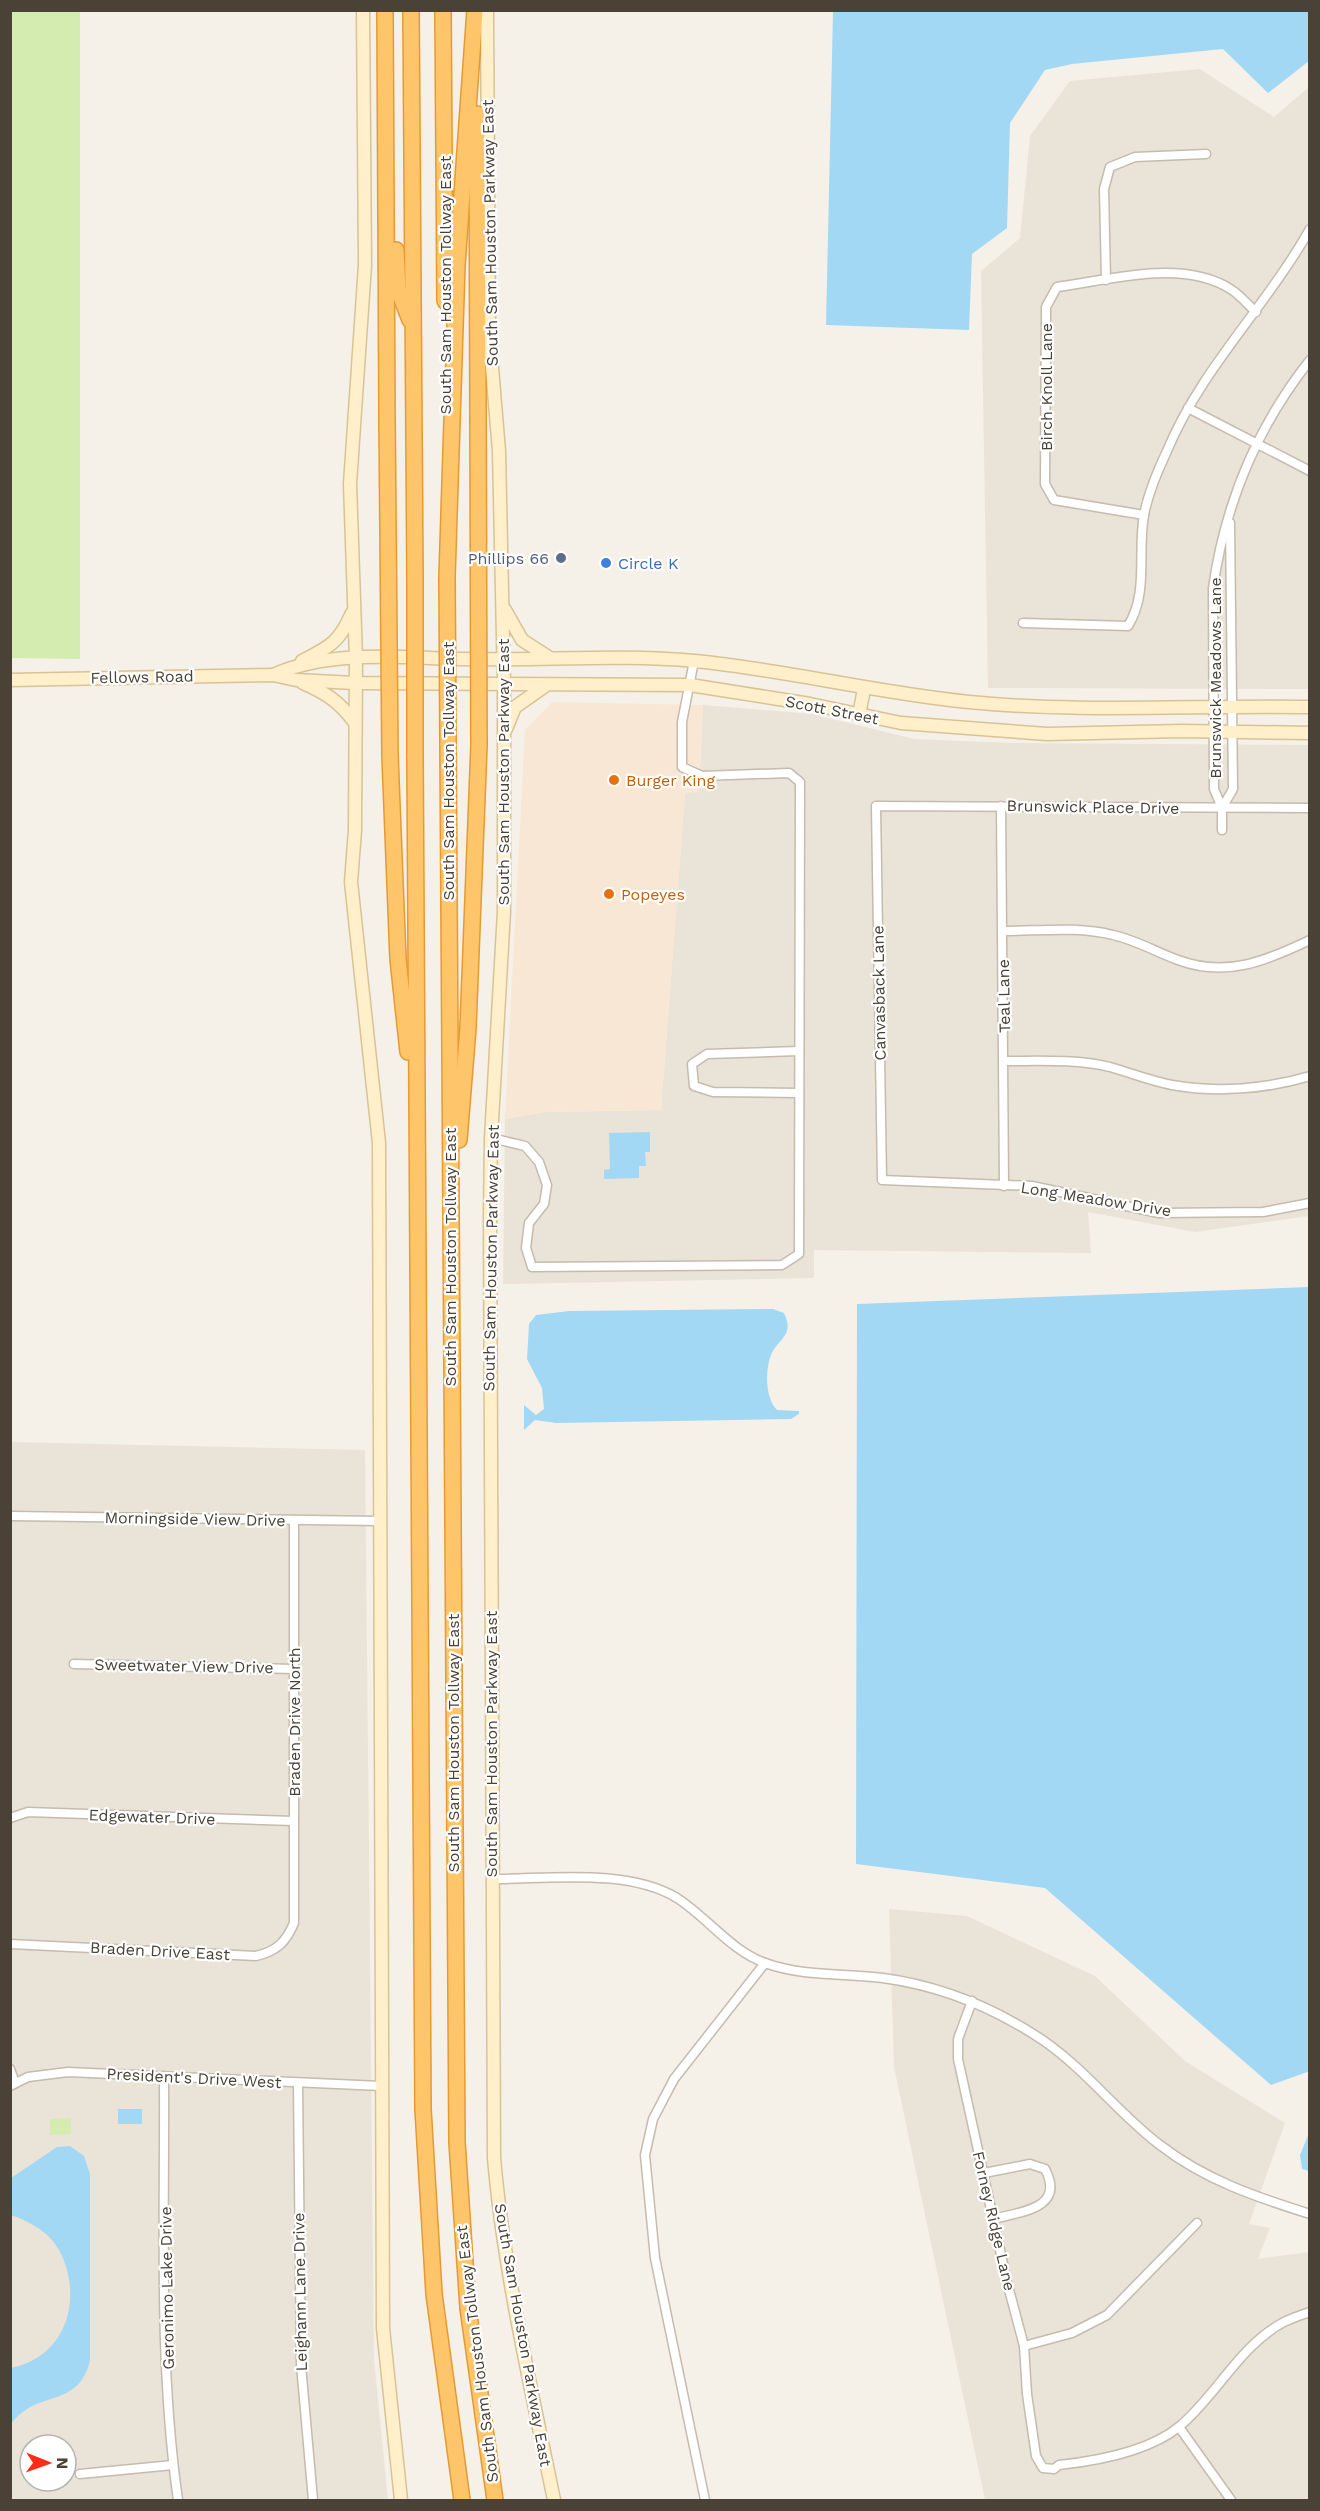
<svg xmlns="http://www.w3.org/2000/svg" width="1320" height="2511" font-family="'Work Sans',sans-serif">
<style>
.residential{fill:#eae3d7;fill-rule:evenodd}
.commercial{fill:#f8e7d4}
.green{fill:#d4ecb0}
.water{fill:#a3d8f5}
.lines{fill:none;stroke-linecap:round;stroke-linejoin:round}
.street-casing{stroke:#c5bbae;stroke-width:11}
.secondary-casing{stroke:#d8c397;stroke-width:15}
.highway-casing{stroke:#e79a31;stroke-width:18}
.street{stroke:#fff;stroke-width:8}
.secondary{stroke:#ffefca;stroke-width:12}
.highway{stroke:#ffc56b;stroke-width:15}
.highway-bridge-casing{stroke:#e79a31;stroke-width:18;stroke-linecap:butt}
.highway-bridge{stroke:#ffc56b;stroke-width:15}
.service-dot{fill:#5c6f8a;stroke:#fff;stroke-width:2}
.shop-dot{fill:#3f7fe0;stroke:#fff;stroke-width:2}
.food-dot{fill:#e8710a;stroke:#fff;stroke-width:2}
.labels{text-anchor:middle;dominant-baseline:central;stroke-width:4.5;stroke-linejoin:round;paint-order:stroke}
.street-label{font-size:16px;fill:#4a4137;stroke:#fff}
.service-label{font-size:16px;fill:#4e5e75;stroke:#fff;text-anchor:end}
.shop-label{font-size:16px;fill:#366cbe;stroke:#fff;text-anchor:start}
.food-label{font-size:16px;fill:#c56008;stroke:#fff;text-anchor:start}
</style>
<rect width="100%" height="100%" fill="#f5f1e9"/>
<g class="residential">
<polygon points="1200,69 1274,117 1309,87 1309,689 988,688 981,271 1020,238 1030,136 1070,81"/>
<polygon points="703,705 812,714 914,739 1011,743 1309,745 1309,1216 1195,1232 1088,1212 1091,1253 814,1250 814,1278 503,1284 505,1119 545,1112 661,1110 685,793 699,792"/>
<path d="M 11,1442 L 365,1450 L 374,2360 L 388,2500 L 11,2500 ZM 30,2445 L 66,2445 L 66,2481 L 30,2481 Z"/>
<polygon points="889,1909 967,1916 1095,1976 1185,2061 1285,2123 1249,2224 1270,2228 1258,2259 1309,2252 1309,2500 985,2500 894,2067"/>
</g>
<polygon class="commercial" points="552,702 703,705 699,792 685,793 661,1110 545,1112 505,1119 525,730"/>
<g class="green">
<polygon points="11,10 80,11 80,659 11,658"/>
<polygon points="71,2118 71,2134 50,2135 50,2119"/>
</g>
<g class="water">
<polygon points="833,11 1309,11 1309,61 1268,93 1223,49 1072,64 1045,70 1010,123 1007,228 972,254 969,330 826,325"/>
<polygon points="650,1132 650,1152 645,1152 646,1166 639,1166 639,1178 604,1179 604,1170 610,1169 609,1133"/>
<polygon points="1309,1287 1310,2071 1271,2085 1045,1888 856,1864 857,1304"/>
<path d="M 773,1309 L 784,1313 C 795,1336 778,1338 771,1355 C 765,1370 765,1398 777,1410 L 799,1411 L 799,1414 L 791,1419 L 556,1423 L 535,1420 L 524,1430 L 524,1405 L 536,1415 L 544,1409 L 542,1388 L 527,1359 L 529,1324 L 536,1315 L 569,1311 Z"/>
<rect x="118" y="2109" width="24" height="15"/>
<polygon points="1309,2133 1309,2171 1302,2169 1300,2155"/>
<path d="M 70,2146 L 84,2156 L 90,2174 L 90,2361 C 77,2410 38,2388 11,2424 L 11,2368 C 67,2357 84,2297 59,2250 C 49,2232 29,2221 11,2215 L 11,2178 L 57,2147 Z"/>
</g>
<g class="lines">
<g class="street-casing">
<g id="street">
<polyline points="1106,280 1104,189 1110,167 1135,157 1206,154"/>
<polyline points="1188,408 1310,471"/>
<path d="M 1144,515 L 1054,500 L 1045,484 L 1046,307 L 1057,287 C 1111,280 1183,258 1232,290 C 1241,296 1248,305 1256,312"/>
<path d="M 1023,623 L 1128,626 C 1149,592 1137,553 1144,515 C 1148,494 1158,470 1167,451 C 1201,369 1266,307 1310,229"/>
<polyline points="1001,806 1004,1186"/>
<polyline points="1222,808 1233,789 1230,523"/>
<polyline points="1310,808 876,806 882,1180 1032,1186 1159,1213 1263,1212 1310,1203"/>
<path d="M 1222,830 L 1222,808 L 1214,789 L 1213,588 C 1225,504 1257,427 1310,360"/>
<path d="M 1003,931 C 1039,931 1078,926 1113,935 C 1136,940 1156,952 1178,960 C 1226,978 1266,961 1310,940"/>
<path d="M 1004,1061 C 1040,1061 1076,1059 1110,1067 C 1131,1073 1151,1081 1172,1085 C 1216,1093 1267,1089 1310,1076"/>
<polyline points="799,1093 713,1092 694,1086 692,1064 707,1054 799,1051"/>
<polyline points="491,1138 525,1146 539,1162 547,1185 544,1204 529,1223 526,1248 532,1267 782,1265 799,1254 800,782 789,773 702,776 682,767 682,722 694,661"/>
<polyline points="10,1516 380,1521"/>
<polyline points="74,1664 294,1669"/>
<polyline points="10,1818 28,1812 294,1821"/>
<path d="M 492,1879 C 549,1879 628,1868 677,1898 C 708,1918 730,1950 765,1963 C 804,1977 844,1973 883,1978 C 942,1986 995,2008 1044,2041 C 1087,2071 1119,2114 1160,2145 C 1205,2180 1256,2197 1310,2214"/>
<path d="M 10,1944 L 256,1956 C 277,1951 286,1942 294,1923 L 294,1520"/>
<path d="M 972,2001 L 958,2039 L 958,2059 L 1007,2282 L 1024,2346 L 1027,2394 L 1036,2456 L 1043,2468 L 1054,2469 L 1059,2465 C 1096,2461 1150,2451 1180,2426 C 1217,2395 1240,2345 1284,2322 C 1292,2318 1301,2315 1310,2312"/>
<polyline points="10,2069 15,2083"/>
<path d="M 164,2076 C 165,2217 158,2361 178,2500"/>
<polyline points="298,2084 301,2365 313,2500"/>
<polyline points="10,2086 28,2077 68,2072 381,2086"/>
<path d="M 984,2173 L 1030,2164 L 1045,2169 C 1066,2209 1020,2212 993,2219"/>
<polyline points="1024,2346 1072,2333 1107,2315 1197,2223"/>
<polyline points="1179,2427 1231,2500"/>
<polyline points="80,2474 173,2465"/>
<polyline points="705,2500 655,2258 645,2155 653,2119 674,2079 765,1963"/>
</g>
</g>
<g class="secondary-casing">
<g id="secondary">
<polyline points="363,10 365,265 350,484 356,658 355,830 351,882 379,1143 383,2328 401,2500"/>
<path d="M 487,10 L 489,332 L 499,451 L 504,685 L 504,911 L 491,1138 L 490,1217 L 494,2158 C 504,2273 531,2387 554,2500"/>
<polyline points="505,610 522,640 550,658"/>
<path d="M 302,661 C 329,647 339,643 352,613"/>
<path d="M 273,675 C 331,649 402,658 464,659 C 542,661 618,654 695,661 C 787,670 877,693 969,702 C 1082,713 1196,705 1310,707"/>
<polyline points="10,680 273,675 296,680 355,683 690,685 810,704 901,723 1047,734 1182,731 1310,733"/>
<path d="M 303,683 C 326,693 340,702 355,723"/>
<polyline points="859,715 864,689"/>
<polyline points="506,729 515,707 545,686"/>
</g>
</g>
<g class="highway-casing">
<g id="highway">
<polyline points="385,10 387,415"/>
<polyline points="411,10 415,578"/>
<polyline points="443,10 445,301"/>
<polyline points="477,114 478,414"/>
<polyline points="396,250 398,289 410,320"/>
<polyline points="447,577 457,265 475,10"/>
<polyline points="448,743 457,2142 468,2308 495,2500"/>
<polyline points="415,755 423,2109 434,2294 462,2500"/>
<polyline points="390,756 398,959 408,1052"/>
<polyline points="459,1140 468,1028 479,745"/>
</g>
</g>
<use href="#street" class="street"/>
<use href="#secondary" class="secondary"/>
<use href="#highway" class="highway"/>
<g class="highway-bridge-casing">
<g id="highway-bridge">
<polyline points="478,414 479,745"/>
<polyline points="387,415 390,756"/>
<polyline points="447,577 448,743"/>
<polyline points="415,755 415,578"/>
</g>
</g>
<use href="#highway-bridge" class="highway-bridge"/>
</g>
<circle class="service-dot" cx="561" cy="558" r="6"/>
<circle class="shop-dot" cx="606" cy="563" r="6"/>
<g class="food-dot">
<circle cx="614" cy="780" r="6"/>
<circle cx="609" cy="894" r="6"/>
</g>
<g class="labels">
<g class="street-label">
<text transform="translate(490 233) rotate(-91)">South Sam Houston Parkway East</text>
<text transform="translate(445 285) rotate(-90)">South Sam Houston Tollway East</text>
<text transform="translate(1046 387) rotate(-90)">Birch Knoll Lane</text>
<text transform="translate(142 677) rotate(-1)">Fellows Road</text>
<text transform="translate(1215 678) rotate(-90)">Brunswick Meadows Lane</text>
<text transform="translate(832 710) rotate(11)">Scott Street</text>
<text transform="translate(448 771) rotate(-90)">South Sam Houston Tollway East</text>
<text transform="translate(503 772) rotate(-90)">South Sam Houston Parkway East</text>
<text transform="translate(1093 807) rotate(1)">Brunswick Place Drive</text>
<text transform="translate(879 993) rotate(-91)">Canvasback Lane</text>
<text transform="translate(1004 996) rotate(-91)">Teal Lane</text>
<text transform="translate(1096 1199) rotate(9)">Long Meadow Drive</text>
<text transform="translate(450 1257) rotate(-90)">South Sam Houston Tollway East</text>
<text transform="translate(491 1258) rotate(-89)">South Sam Houston Parkway East</text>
<text transform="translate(195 1519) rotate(1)">Morningside View Drive</text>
<text transform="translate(184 1666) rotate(1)">Sweetwater View Drive</text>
<text transform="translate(294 1722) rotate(-90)">Braden Drive North</text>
<text transform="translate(453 1743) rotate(-90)">South Sam Houston Tollway East</text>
<text transform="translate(491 1744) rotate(-90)">South Sam Houston Parkway East</text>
<text transform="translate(152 1817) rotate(2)">Edgewater Drive</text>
<text transform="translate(160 1951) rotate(3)">Braden Drive East</text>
<text transform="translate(194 2078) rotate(3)">President's Drive West</text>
<text transform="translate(994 2221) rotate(77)">Forney Ridge Lane</text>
<text transform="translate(167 2288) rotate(-91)">Geronimo Lake Drive</text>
<text transform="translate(300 2292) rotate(-91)">Leighann Lane Drive</text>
<text transform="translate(523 2335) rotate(80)">South Sam Houston Parkway East</text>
<text transform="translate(477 2354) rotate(-97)">South Sam Houston Tollway East</text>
</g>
<g class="service-label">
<text x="549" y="558">Phillips 66</text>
</g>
<g class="shop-label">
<text x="618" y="563">Circle K</text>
</g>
<g class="food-label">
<text x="626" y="780">Burger King</text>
<text x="621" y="894">Popeyes</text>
</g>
</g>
<rect width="1320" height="2511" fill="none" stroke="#4a4137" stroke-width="24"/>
<g transform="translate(48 2463) rotate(91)"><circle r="28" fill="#ffffff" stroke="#b7b3af" stroke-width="1.5"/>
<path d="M0-4.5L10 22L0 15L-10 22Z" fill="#ff2d17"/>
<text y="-9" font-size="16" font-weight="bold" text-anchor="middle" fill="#4a4137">N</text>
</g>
</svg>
